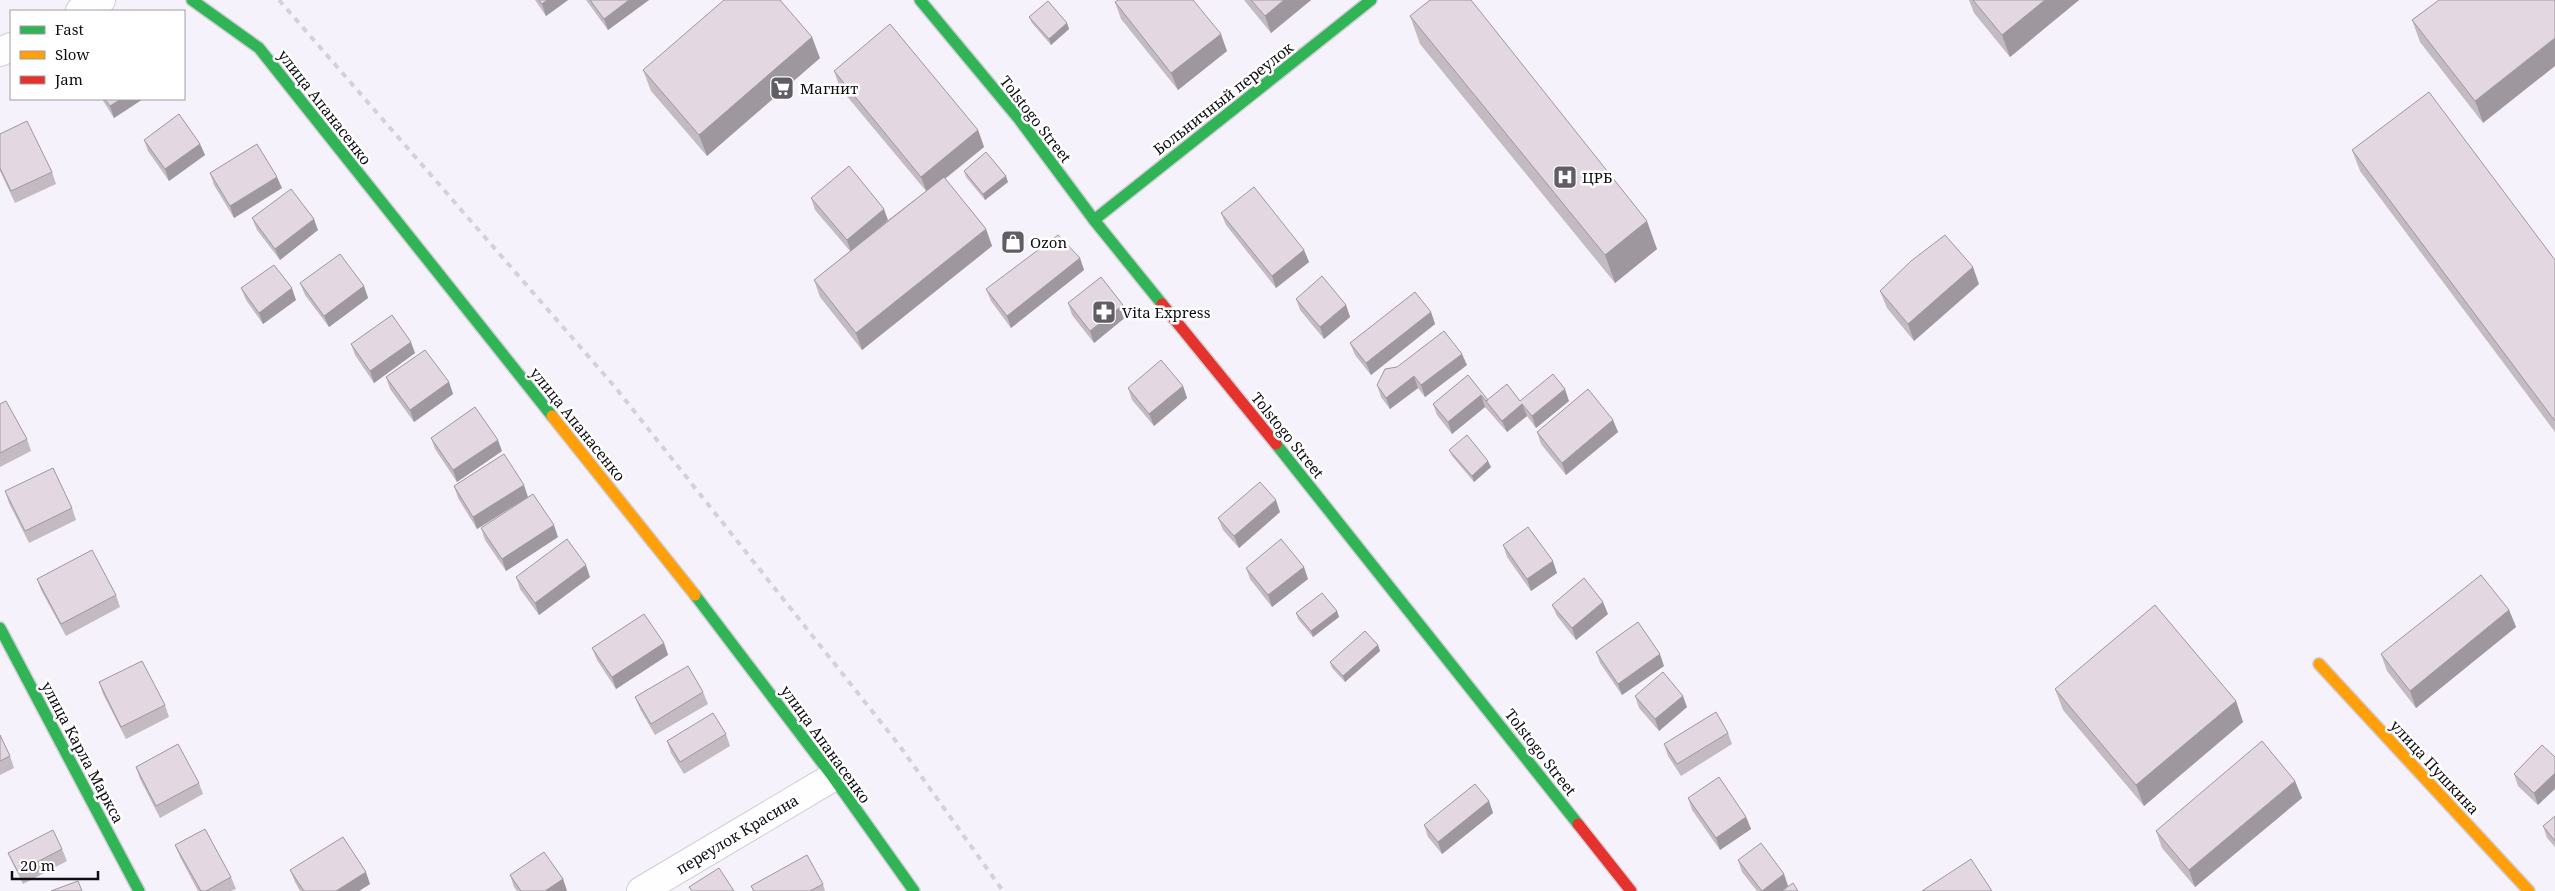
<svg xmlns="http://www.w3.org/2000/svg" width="2555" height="891" font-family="'Noto Serif',serif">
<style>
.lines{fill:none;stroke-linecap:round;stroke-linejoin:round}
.street-casing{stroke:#d0ced6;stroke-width:30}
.fast-casing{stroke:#d0ced6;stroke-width:14}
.slow-casing{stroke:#d0ced6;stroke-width:14}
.jam-casing{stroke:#d0ced6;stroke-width:14}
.street{stroke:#fefdff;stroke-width:28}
.fast{stroke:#30b455;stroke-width:11}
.slow{stroke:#ff9f0a;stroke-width:11}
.jam{stroke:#e5322d;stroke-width:11}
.rail{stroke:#d3d2d5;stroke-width:4;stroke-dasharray:6 6;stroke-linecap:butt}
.wall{fill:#c3bac2}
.shaded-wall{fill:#9f979e}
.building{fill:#e3d8e2;stroke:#9f979e}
.labels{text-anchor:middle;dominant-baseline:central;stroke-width:5;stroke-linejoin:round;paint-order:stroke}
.poi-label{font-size:15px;fill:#0f0d12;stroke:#fff;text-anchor:start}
.street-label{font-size:15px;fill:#0f0d12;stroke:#fff}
</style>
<rect width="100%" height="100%" fill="#f5f2fc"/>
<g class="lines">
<g class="street-casing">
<g id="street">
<polyline points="80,11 101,0"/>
<polyline points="0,52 11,47"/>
<polyline points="641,891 833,777"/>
</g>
</g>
<g class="fast-casing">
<g id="fast">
<polyline points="192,0 259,48 552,416"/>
<polyline points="920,0 1019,119 1094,220 1162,304"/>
<polyline points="1094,220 1371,0"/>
<polyline points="1276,444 1578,824"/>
<polyline points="695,595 833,777 914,891"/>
<polyline points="0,628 139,891"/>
</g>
</g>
<g class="slow-casing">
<g id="slow">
<polyline points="552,416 695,595"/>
<polyline points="2319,664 2529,891"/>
</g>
</g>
<g class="jam-casing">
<g id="jam">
<polyline points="1162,304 1276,444"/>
<polyline points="1578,824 1631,891"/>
</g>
</g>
<use href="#street" class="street"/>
<use href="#fast" class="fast"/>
<use href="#slow" class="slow"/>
<use href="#jam" class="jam"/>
<polyline class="rail" points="279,0 615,387 899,745 1003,891"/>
</g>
<g class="wall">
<polygon points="535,0 568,0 546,16"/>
<polygon points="586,0 649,0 608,30"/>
<polygon points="1244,0 1311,0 1271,33"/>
<polygon points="1969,0 2079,0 2010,57 1974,13"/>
<polygon points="2439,0 2483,123 2420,42 2412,20"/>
<polygon points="1115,2 1227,51 1178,90 1121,19"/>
<polygon points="1410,16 1657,249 1615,283 1420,44"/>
<polygon points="1029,17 1067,23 1069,29 1051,45 1032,23"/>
<polygon points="820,58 707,156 651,91 643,70"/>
<polygon points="834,71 978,130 984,147 945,179 986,229 992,246 862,350 820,297 814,280 850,251 815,210 811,198 888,220 926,191 840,88"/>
<polygon points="102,99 143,99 114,118"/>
<polygon points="0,134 52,172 56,184 15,203 0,171"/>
<polygon points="144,140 200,144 205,155 169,181 148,151"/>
<polygon points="2352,150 2555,260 2555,432 2360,171"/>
<polygon points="964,171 1008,182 985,200 966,177"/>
<polygon points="210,173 282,188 234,218 214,185"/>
<polygon points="1221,213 1304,250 1309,262 1276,288 1226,225"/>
<polygon points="252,218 318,230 280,260 257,230"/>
<polygon points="1080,258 1084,270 1011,328 991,301 986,289"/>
<polygon points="300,283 364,286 368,298 329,327 305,295"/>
<polygon points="1979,284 1914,341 1887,308 1880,291"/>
<polygon points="241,288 296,300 263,324 246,300"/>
<polygon points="1296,299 1346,305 1350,317 1324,339 1300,310"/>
<polygon points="1068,303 1123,305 1127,316 1094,343 1072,315"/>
<polygon points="1431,312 1435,324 1371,375 1355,355 1350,343"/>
<polygon points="351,344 415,353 374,383 355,355"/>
<polygon points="1467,365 1425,397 1418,388 1390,409 1381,397 1377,385"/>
<polygon points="1468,375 1488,400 1520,401 1569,401 1536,428 1527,416 1507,432 1485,407 1452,434 1437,415 1433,404"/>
<polygon points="386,377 449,382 453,394 414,422 390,389"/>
<polygon points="1183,386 1187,398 1154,426 1132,400 1128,388"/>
<polygon points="0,404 27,439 31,451 0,467"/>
<polygon points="1613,420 1618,432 1566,475 1541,444 1537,432"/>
<polygon points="431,438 502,451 457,482 435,449"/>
<polygon points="1449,450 1491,467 1474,482 1452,456"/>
<polygon points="454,486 528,497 477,529 458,498"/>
<polygon points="5,491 72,508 76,520 29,543 9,503"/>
<polygon points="1280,512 1239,548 1223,530 1218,518"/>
<polygon points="481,528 558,537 506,571 485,540"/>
<polygon points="1503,545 1557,573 1531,591 1507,557"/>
<polygon points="1246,568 1308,579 1272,607 1250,579"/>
<polygon points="516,577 590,577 539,615 520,589"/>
<polygon points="37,579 116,595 120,607 66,636 41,590"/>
<polygon points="1552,605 1608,614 1576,640 1557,616"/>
<polygon points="2509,610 2516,627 2416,708 2387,671 2381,654"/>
<polygon points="1337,611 1339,617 1313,637 1298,619 1296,613"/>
<polygon points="664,643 668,655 616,689 597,660 592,648"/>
<polygon points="1378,645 1380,651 1345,682 1332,668 1330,662"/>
<polygon points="1596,652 1664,666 1622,695 1600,663"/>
<polygon points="99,682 165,705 169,717 126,739 103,694"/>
<polygon points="2055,689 2236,701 2243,722 2144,806 2063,710"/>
<polygon points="703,692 708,704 655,735 640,709 635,697"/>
<polygon points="1635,696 1687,707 1659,731 1639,708"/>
<polygon points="1728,733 1732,744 1681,776 1668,756 1664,744"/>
<polygon points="726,734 730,746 684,774 671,753 667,741"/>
<polygon points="0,735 10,756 14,768 0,775"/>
<polygon points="2542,745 2538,805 2518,786 2514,774"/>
<polygon points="136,767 199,783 203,794 160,818 140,779"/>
<polygon points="2295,781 2302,798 2195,887 2162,848 2156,831"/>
<polygon points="1688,798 1746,817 1751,829 1720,850 1692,810"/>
<polygon points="1489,801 1493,813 1442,854 1428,837 1424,825"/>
<polygon points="2555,816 2555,847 2547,838 2543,826"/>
<polygon points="175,845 231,877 236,889 231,891 198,891 180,857"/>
<polygon points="62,849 67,861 23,884 13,864 8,853"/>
<polygon points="1738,860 1784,874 1788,886 1782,891 1757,891 1742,872"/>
<polygon points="290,870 370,884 359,891 300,891 295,882"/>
<polygon points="510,875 563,879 567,891 517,891 514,887"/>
<polygon points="823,884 825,891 753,891 751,886"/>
</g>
<g class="shaded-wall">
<polygon points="547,0 568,0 546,16 542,4"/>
<polygon points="629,0 649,0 608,30 604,19"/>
<polygon points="1284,0 1311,0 1271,33 1265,16"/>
<polygon points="2045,0 2079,0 2010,57 2002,35"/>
<polygon points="1067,23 1069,29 1051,45 1049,39"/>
<polygon points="1221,34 1227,51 1178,90 1171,73"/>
<polygon points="812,37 820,58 707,156 699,135"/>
<polygon points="2555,38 2555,66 2483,123 2475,101"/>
<polygon points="121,99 143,99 114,118 110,106"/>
<polygon points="978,130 984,147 927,193 921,177"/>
<polygon points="200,144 205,155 169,181 165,169"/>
<polygon points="1006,176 1008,182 985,200 983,194"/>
<polygon points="277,177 282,188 234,218 230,206"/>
<polygon points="884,209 888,220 851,252 847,240"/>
<polygon points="314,219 318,230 280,260 275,249"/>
<polygon points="1647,221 1657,249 1615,283 1605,255"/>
<polygon points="986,229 992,246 862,350 856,333"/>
<polygon points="1304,250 1309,262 1276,288 1272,276"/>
<polygon points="1080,258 1084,270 1011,328 1007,316"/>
<polygon points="1973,267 1979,284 1914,341 1908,324"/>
<polygon points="364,286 368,298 329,327 324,316"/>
<polygon points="292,288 296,300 263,324 259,313"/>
<polygon points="1123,305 1127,316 1094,343 1090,331"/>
<polygon points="1346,305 1350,317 1324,339 1320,327"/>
<polygon points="1431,312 1435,324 1371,375 1366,363"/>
<polygon points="411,342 415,353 374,383 370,371"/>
<polygon points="1462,354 1467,365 1425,397 1421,385"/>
<polygon points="1414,376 1418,388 1390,409 1386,398"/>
<polygon points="449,382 453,394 414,422 410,410"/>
<polygon points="1183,386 1187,398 1154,426 1149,414"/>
<polygon points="1565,389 1569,401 1536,428 1532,416"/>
<polygon points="1481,395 1485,407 1452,434 1448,422"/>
<polygon points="1522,404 1527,416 1507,432 1502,421"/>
<polygon points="1613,420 1618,432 1566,475 1562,463"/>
<polygon points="498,440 502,451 457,482 453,470"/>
<polygon points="1488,461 1491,467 1474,482 1472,476"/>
<polygon points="524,485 528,497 477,529 473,517"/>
<polygon points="1276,500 1280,512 1239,548 1234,536"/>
<polygon points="554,525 558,537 506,571 502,559"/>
<polygon points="1553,561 1557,573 1531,591 1527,579"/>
<polygon points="586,565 590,577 539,615 535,603"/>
<polygon points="1304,567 1308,579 1272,607 1268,595"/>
<polygon points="1603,602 1608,614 1576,640 1572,628"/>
<polygon points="2509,610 2516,627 2416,708 2410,691"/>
<polygon points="1337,611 1339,617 1313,637 1311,631"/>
<polygon points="664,643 668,655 616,689 612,677"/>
<polygon points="1378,645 1380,651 1345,682 1343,676"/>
<polygon points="1660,654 1664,666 1622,695 1618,684"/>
<polygon points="1683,696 1687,707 1659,731 1655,719"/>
<polygon points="2236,701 2243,722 2144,806 2136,785"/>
<polygon points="2555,773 2555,789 2538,805 2534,793"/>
<polygon points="2295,781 2302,798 2195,887 2189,870"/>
<polygon points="1489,801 1493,813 1442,854 1438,842"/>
<polygon points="1746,817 1751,829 1720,850 1716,838"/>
<polygon points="366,872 370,884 359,891 336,891"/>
<polygon points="1784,874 1788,886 1782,891 1762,891"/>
<polygon points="563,879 567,891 545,891"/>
</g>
<g class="building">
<polygon points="539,0 547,0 542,4"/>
<polygon points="590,0 629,0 604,19"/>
<polygon points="724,0 780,0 812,37 699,135 643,70"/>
<polygon points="1118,0 1193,0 1221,34 1171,73 1115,2"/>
<polygon points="1251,0 1284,0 1265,16"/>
<polygon points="1430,0 1471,0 1647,221 1605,255 1410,16"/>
<polygon points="1973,0 2045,0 2002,35"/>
<polygon points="2439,0 2555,0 2555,38 2475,101 2412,20"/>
<polygon points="1048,1 1067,23 1049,39 1029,17"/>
<polygon points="890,24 978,130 921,177 834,71"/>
<polygon points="2429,92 2555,260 2555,421 2352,150"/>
<polygon points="105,99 121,99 110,106"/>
<polygon points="179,114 200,144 165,169 144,140"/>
<polygon points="27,121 52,172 11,191 0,168 0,134"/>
<polygon points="257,144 277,177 230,206 210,173"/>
<polygon points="986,152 1006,176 983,194 964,171"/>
<polygon points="849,166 884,209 847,240 811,198"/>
<polygon points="944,177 986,229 856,333 814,280"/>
<polygon points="1254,187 1304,250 1272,276 1221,213"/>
<polygon points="291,189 314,219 275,249 252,218"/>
<polygon points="1058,235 1080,258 1007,316 986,289"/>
<polygon points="1945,235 1973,267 1908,324 1880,291 1911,261"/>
<polygon points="340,254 364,286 324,316 300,283"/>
<polygon points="274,265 292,288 259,313 241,288"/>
<polygon points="1322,276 1346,305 1320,327 1296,299"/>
<polygon points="1101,277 1123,305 1090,331 1068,303"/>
<polygon points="1415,292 1431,312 1366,363 1350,343"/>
<polygon points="392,315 411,342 370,371 351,344"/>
<polygon points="1444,331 1462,354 1421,385 1414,376 1386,398 1377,385 1385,369 1397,367"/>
<polygon points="425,350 449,382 410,410 386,377"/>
<polygon points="1161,360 1183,386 1149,414 1128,388"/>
<polygon points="1553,374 1565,389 1532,416 1522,404 1502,421 1486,401 1507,384 1520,401"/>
<polygon points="1468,375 1488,400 1486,401 1481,395 1448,422 1433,404"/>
<polygon points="1588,389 1613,420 1562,463 1537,432"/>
<polygon points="6,401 27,439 0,453 0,404"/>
<polygon points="475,407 498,440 453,470 431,438"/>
<polygon points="1467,435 1488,461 1472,476 1449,450"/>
<polygon points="504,454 524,485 473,517 454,486"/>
<polygon points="53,468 72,508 25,531 5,491"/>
<polygon points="1260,482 1276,500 1234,536 1218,518"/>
<polygon points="533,494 554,525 502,559 481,528"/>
<polygon points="1528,527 1553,561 1527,579 1503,545"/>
<polygon points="567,539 586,565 535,603 516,577"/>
<polygon points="1281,539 1304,567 1268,595 1246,568"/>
<polygon points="92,550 116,595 61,624 37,579"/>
<polygon points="2481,575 2509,610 2410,691 2381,654"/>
<polygon points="1584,578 1603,602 1572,628 1552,605"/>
<polygon points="1322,593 1337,611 1311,631 1296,613"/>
<polygon points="2155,605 2236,701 2136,785 2055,689"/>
<polygon points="644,614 664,643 612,677 592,648"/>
<polygon points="1638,622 1660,654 1618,684 1596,652"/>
<polygon points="1365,631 1378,645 1343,676 1330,662"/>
<polygon points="142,661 165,705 121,727 99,682"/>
<polygon points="688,666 703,692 651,724 635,697"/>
<polygon points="1663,672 1683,696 1655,719 1635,696"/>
<polygon points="1716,712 1728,733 1677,764 1664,744"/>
<polygon points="713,713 726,734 680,762 667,741"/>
<polygon points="0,735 10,756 0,761"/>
<polygon points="2262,741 2295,781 2189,870 2156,831"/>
<polygon points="178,744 199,783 156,806 136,767"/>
<polygon points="2542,745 2555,757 2555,773 2534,793 2514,774"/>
<polygon points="1719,777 1746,817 1716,838 1688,798"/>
<polygon points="1475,784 1489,801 1438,842 1424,825"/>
<polygon points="2555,816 2555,841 2543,826"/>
<polygon points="205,829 231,877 206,891 201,891 175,845"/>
<polygon points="53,830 62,849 18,872 8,853"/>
<polygon points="343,837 366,872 336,891 304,891 290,870"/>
<polygon points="1761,843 1784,874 1762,891 1738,860"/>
<polygon points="544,852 563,879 545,891 521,891 510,875"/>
<polygon points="807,855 823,884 810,891 754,891 751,886"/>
<polygon points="1971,859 1992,891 1922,891"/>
<polygon points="719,868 734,891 692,891 689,887"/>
<polygon points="78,881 82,891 51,891"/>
<polygon points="1793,883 1798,891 1782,891"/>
</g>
<defs>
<g id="supermarket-square" transform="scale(1.25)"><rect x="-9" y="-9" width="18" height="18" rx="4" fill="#605d64" stroke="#fff"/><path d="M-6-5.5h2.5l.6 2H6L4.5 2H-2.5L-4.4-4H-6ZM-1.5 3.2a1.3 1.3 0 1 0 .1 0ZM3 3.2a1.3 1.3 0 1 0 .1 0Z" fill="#fff"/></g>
<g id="hospital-square" transform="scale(1.25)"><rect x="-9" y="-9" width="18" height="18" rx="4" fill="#605d64" stroke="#fff"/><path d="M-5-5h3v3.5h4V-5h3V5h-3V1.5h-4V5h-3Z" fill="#fff"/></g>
<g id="shop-square" transform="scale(1.25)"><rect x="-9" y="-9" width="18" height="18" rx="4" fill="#605d64" stroke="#fff"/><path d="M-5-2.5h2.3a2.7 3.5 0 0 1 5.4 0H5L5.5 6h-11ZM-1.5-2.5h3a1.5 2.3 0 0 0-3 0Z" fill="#fff"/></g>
<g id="pharmacy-square" transform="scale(1.25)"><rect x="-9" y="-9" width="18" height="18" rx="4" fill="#605d64" stroke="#fff"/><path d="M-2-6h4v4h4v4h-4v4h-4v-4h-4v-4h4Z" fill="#fff"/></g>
</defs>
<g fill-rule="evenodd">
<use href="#supermarket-square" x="782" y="88"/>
<use href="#hospital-square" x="1565" y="177"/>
<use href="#shop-square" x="1013" y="242"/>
<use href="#pharmacy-square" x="1104" y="312"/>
</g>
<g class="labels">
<g class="poi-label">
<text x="800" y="88">Магнит</text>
<text x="1582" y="177">ЦРБ</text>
<text x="1030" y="242">Ozon</text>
<text x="1122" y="312">Vita Express</text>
</g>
<g class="street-label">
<text transform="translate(1223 98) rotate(-38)">Больничный переулок</text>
<text transform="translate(325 107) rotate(52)">улица Апанасенко</text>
<text transform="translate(1036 119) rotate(52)">Tolstogo Street</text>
<text transform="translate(578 424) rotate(51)">улица Апанасенко</text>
<text transform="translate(1288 435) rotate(51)">Tolstogo Street</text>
<text transform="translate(826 744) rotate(54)">улица Апанасенко</text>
<text transform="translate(83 752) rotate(62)">улица Карла Маркса</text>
<text transform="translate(1541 752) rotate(52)">Tolstogo Street</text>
<text transform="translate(2435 767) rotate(47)">улица Пушкина</text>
<text transform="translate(737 834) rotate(-31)">переулок Красина</text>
</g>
</g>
<rect x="10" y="10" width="175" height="90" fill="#ffffff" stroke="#9f9ea0"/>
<rect x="20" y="26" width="25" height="8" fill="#30b455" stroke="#9f9ea0"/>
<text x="55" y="35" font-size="15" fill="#0f0d12">Fast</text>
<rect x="20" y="51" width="25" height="8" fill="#ff9f0a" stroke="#9f9ea0"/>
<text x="55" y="60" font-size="15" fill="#0f0d12">Slow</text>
<rect x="20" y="76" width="25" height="8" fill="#e5322d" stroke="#9f9ea0"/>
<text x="55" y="85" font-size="15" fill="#0f0d12">Jam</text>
<path d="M12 871v8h86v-8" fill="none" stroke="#0f0d12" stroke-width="2.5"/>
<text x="20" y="871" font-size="15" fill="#0f0d12" stroke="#ffffff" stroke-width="4" paint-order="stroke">20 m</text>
</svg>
